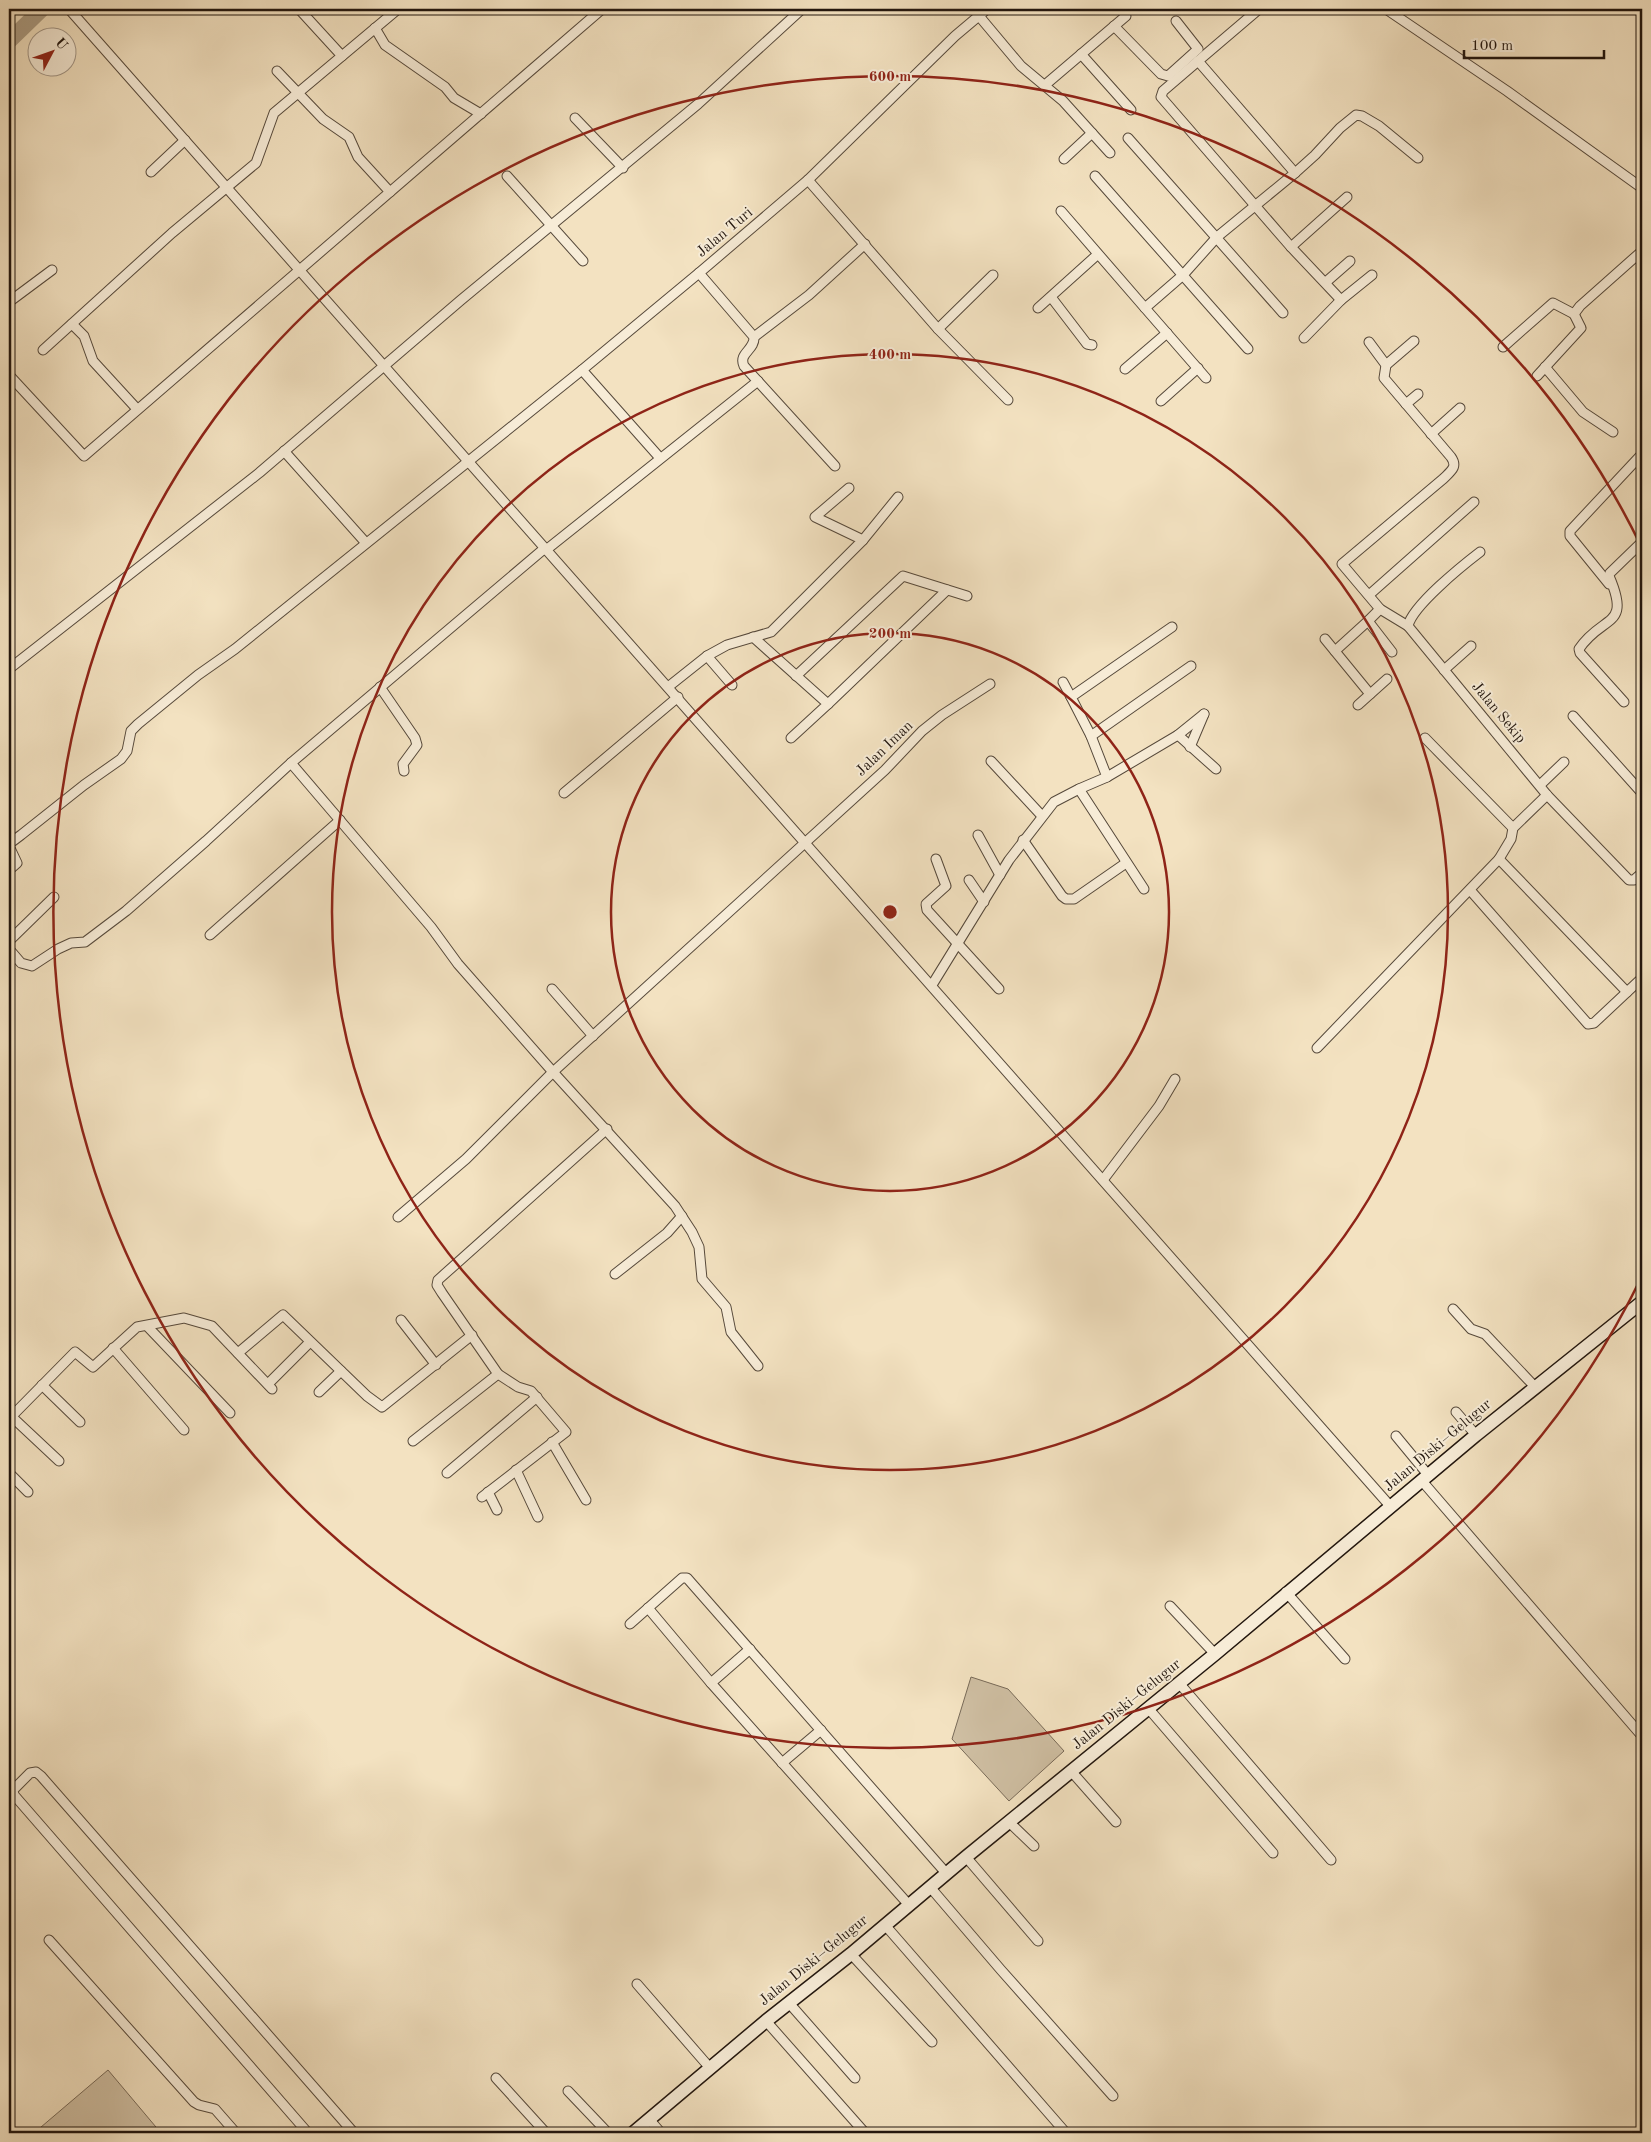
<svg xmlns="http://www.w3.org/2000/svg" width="1651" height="2142" font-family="'Old Standard TT',serif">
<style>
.green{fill:#cfbfa3;stroke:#786a58}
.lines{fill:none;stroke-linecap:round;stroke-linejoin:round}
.river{stroke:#ac9d84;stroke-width:16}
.street-casing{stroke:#56493b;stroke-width:11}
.secondary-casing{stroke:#22160e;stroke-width:15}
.street{stroke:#f7ecd7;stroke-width:9}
.secondary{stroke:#f7ecd7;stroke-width:12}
.ring{fill:none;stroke:#8f2418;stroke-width:2.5}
.labels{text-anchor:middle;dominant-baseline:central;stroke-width:4;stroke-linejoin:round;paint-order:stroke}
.street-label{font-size:15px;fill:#22160e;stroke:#f7ecd7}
.centre{fill:#8f2418;stroke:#f7ecd7;stroke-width:2.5}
.ring-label{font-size:15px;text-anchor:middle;font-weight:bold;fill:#8f2418;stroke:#f7ecd7;stroke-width:4;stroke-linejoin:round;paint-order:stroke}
</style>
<rect width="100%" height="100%" fill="#f3e2c1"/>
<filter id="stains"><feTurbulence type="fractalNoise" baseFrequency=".004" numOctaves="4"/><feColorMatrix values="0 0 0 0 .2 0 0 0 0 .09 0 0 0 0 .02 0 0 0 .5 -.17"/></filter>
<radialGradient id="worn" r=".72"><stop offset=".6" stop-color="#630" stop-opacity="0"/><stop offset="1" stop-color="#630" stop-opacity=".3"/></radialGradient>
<g class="green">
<polygon points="971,1677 1008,1689 1064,1751 1009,1801 952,1739"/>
<polygon points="108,2070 161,2133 34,2133"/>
</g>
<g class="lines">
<polyline class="river" points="9,41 42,9"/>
<g class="street-casing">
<g id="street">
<polyline points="69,9 1391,1507"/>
<polyline points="299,9 342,56"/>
<polyline points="1386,9 1507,91 1642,188"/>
<polyline points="979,16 1021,66 1063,101 1110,153"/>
<polyline points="1114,26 1161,74 1168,76 1198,49 1176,21"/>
<polyline points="375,28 385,45 445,87 454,98 481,114"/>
<polyline points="1081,54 1131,110"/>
<polyline points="1198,61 1163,91 1161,97 1291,247 1341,300"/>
<polyline points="277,71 323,119 349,137 358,157 390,192"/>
<polyline points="1045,85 1126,16"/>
<polyline points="575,118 623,168"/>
<polyline points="1128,138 1283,313"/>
<polyline points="1064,159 1092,133"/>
<polyline points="151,172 185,140"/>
<polyline points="1295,173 1315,155 1340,128 1356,115 1362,116 1379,126 1418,158"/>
<polyline points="507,176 583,261"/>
<polyline points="1095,176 1248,349"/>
<polyline points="808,180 938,329 993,275"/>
<polyline points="1061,211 1145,308 1183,275 1217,237 1295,173 1198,61 1259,9"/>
<polyline points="1291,247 1347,197"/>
<path d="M 699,273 L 754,337 C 755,350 738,353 744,366 L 835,466"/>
<polyline points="1326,282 1350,261"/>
<polyline points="1051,297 1087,344 1092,345"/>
<polyline points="9,302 52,270"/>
<polyline points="1038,308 1097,255"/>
<polyline points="1145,308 1206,378"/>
<polyline points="72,324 84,336 93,361 137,409"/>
<polyline points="938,329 1008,400"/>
<polyline points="754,337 809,295 865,244"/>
<polyline points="1304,338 1341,300 1372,275"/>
<path d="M 1369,342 L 1386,365 L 1384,378 L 1451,457 C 1458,467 1451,471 1443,479 L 1342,564 L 1380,609 L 1408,626"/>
<polyline points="1503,347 1553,303 1574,314 1580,306 1642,251"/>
<polyline points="43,350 172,233 256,163 274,113 398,9"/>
<polyline points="1386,365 1414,341"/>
<polyline points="1545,367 1583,412 1613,432"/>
<polyline points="1125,369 1167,333"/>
<polyline points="582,370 660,458"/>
<polyline points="9,375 84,456 602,9"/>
<polyline points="1537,376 1581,328 1574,314"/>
<polyline points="1161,401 1198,368"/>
<polyline points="1406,404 1418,394"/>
<polyline points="1431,434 1460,408"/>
<polyline points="284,451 366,543"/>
<polyline points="863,540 898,497"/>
<polyline points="546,550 758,381"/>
<path d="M 1480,552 C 1463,565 1412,606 1408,626 L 1547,795 L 1629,880 L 1634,880 L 1642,873"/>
<polyline points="1609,584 1570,536 1570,531 1642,454"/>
<polyline points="1369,595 1474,502"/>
<polyline points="1380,609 1368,621 1392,652"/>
<polyline points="753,637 828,704 791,738"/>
<polyline points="1325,639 1370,694"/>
<polyline points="1335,651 1368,621"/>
<polyline points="707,656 732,685"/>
<polyline points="9,669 259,473 461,300 698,104 802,9"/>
<polyline points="1444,670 1471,646"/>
<polyline points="796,676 903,576 967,596"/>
<polyline points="1063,682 1071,697"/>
<polyline points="380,687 415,738 417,745 403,764 404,771"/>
<polyline points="668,687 707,656 727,645 771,632 863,540 815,517 849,488"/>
<path d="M 1624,702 L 1580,653 L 1579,649 C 1602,614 1632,629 1609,576 L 1610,573 L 1642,542"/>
<polyline points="828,704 947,590"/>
<polyline points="1358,705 1387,679"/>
<polyline points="1573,716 1642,793"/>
<polyline points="1178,735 1216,769"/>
<polyline points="1091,736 1191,666"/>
<polyline points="1425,738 1513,828"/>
<polyline points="1190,747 1204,714"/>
<polyline points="991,761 1042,816"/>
<polyline points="291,763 431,927 458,964 553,1072 675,1206 692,1232 699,1247 702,1279 726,1307 731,1332 758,1366"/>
<polyline points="1107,777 1091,736 1071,697 1172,627"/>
<polyline points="1540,785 1564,762"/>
<polyline points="1079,789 1144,889"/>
<polyline points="564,793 678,697"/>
<polyline points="978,835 1000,875"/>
<polyline points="1023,840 1062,896 1066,899 1074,899 1126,863"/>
<polyline points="9,841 13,841 21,835 84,785 121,759 127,751 131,731 138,724 198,675 235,649 582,370 699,273 808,180 955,36 987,9"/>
<polyline points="936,859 946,886 926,904 927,910 999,989"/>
<polyline points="1499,859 1627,992"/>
<polyline points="9,870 17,863 9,846 10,841"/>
<polyline points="969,880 984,902"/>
<polyline points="1470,890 1588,1024 1594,1023 1642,978"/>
<polyline points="210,935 340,820"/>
<polyline points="9,941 54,897"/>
<polyline points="9,949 21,963 32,966 58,949 71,943 85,942 126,911 206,841 291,763 545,548"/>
<polyline points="932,985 1009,860 1054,802 1079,789 1107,777 1178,735 1204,714"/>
<polyline points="552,989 593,1036"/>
<polyline points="1317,1048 1499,859 1511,839 1513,828 1547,795"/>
<polyline points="1103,1180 1159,1106 1175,1079"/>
<polyline points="398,1217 466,1159 553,1072 885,770 922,731 942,715 990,684"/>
<polyline points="615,1274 667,1233 682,1216"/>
<polyline points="1453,1309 1471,1329 1485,1334 1536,1388"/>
<polyline points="401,1320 436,1365"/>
<polyline points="147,1326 230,1413"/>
<polyline points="113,1348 184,1430"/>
<polyline points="238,1353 283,1315 367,1396 382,1407 472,1335"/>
<polyline points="268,1384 310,1342"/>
<polyline points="42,1385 80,1422"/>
<polyline points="319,1392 341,1371"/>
<polyline points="1456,1412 1476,1435"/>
<polyline points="11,1416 59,1461"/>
<polyline points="9,1419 75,1352 93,1367 137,1327 184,1318 212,1326 272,1389"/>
<polyline points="1396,1436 1429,1476"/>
<polyline points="413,1441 498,1374 442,1293 437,1285 438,1280 607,1129"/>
<polyline points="552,1442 586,1500"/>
<polyline points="516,1470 538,1517"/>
<polyline points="9,1473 28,1492"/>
<polyline points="447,1473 537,1397"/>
<polyline points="1422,1481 1642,1736"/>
<polyline points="488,1492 497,1510"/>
<polyline points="482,1497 566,1432 531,1391 518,1387 498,1374"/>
<polyline points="1286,1592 1345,1659"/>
<polyline points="1170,1606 1215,1654"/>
<polyline points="648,1608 711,1683 909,1905"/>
<polyline points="630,1624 682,1578 687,1578 946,1873"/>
<polyline points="711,1683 750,1649"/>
<polyline points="1179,1683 1331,1860"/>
<polyline points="1148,1708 1273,1853"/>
<polyline points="782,1763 821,1730"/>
<polyline points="1071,1771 1116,1822"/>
<polyline points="1009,1822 1034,1846"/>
<polyline points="966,1857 1038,1941"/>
<polyline points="930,1887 1001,1970 1113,2096"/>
<polyline points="885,1925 1066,2133"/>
<polyline points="49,1940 194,2102 199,2105 215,2109 236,2133"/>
<polyline points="851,1954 932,2042"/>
<polyline points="637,1984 710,2068"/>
<polyline points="789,2003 855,2078"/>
<polyline points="766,2021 865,2133"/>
<polyline points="496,2078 546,2133"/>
<polyline points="568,2091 608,2133"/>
<polyline points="649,2119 661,2133"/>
<polyline points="308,2133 14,1795 13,1790 30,1773 36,1772 41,1776 354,2133"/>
</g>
</g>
<g class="secondary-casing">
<polyline id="secondary" points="633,2133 766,2021 851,1954 966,1857 1215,1654 1476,1435 1642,1302"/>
</g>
<use href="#street" class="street"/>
<use href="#secondary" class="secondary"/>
</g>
<g class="ring">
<circle cx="890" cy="912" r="279"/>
<circle cx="890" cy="912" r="558"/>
<path d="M1641 1278A836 836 0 1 1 1641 546"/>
</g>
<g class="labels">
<g class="street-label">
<text transform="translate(725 233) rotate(-40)">Jalan Turi</text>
<text transform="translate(1498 713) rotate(50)">Jalan Sekip</text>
<text transform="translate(885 749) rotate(-44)">Jalan Iman</text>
<text transform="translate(1438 1446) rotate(-40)">Jalan Diski–Gelugur</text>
<text transform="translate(1127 1705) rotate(-39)">Jalan Diski–Gelugur</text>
<text transform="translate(814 1961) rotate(-39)">Jalan Diski–Gelugur</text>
</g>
</g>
<circle cx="890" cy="912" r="8" class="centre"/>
<g class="ring-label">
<text x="890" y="81">600 m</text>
<text x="890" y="359">400 m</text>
<text x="890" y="638">200 m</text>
</g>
<rect width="1651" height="2142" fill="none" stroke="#f3e2c1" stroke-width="30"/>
<rect x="10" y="10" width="1631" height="2122" fill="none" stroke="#22160e" stroke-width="2.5"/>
<rect x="15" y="15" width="1621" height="2112" fill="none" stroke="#22160e"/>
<g transform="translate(52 52) rotate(49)"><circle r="24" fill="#f7ecd7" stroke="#a29687"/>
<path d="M0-4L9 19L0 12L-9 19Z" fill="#8f2418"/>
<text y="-8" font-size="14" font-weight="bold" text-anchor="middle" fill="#22160e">U</text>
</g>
<path d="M1464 50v8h140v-8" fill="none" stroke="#22160e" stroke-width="2.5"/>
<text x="1471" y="50" font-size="15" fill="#22160e" stroke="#f7ecd7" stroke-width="4" paint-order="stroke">100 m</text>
<rect width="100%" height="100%" filter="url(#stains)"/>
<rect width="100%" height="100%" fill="url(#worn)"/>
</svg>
